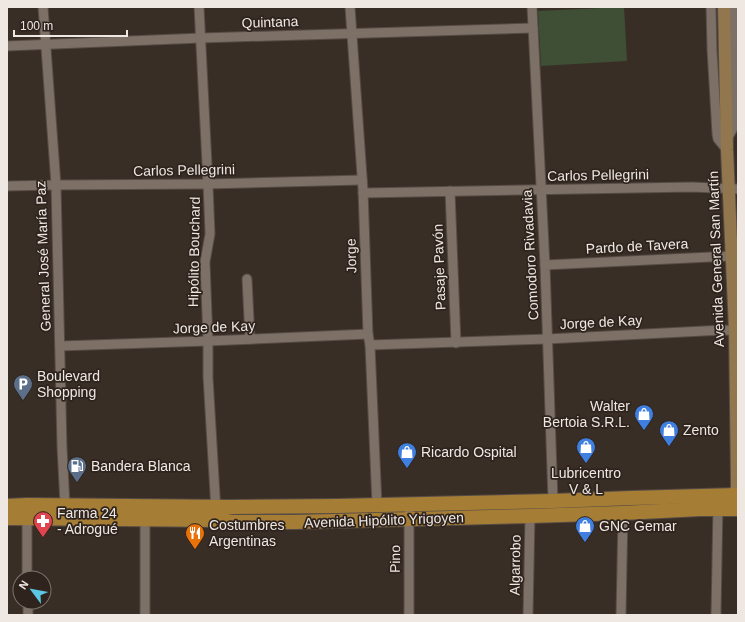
<svg xmlns="http://www.w3.org/2000/svg" width="745" height="622" font-family="Arial,sans-serif">
<style>
.green{fill:#3e4f36}
.lines{fill:none;stroke-linecap:round;stroke-linejoin:round}
.minor-casing{stroke:#564c46;stroke-width:11}
.secondary-casing{stroke:#564c46;stroke-width:14}
.primary-casing{stroke:#564c46;stroke-width:16}
.minor{stroke:#7c7067;stroke-width:9}
.secondary{stroke:#91764e;stroke-width:12}
.primary{stroke:#a57d35;stroke-width:14}
.labels{text-anchor:middle;dominant-baseline:central;stroke-width:3.5;stroke-linejoin:round;paint-order:stroke}
.street-label{font-size:14px;fill:#eee7e2;stroke:#2f241d}
.poi-label{font-size:14px;fill:#eee7e2;stroke:#2f241d;text-anchor:start}
</style>
<rect width="100%" height="100%" fill="#392e26"/>
<polygon class="green" points="624,7 627,61 541,66 538,11"/>
<g class="lines">
<g class="minor-casing">
<g id="minor">
<polyline points="43,7 56,185 62,447 65,505"/>
<polyline points="199,7 208,184 210,234 205,262 208,341 208,377 216,511"/>
<polyline points="350,7 363,190 368,334 370,345 377,505"/>
<polyline points="532,7 545,265 553,501"/>
<polyline points="711,7 712,50 717,134 718,139 727,150"/>
<polyline points="7,46 201,38 533,28"/>
<polyline points="727,139 733,128 736,118 733,7"/>
<polyline points="7,186 56,185 208,184 362,180"/>
<polyline points="450,191 456,343"/>
<polyline points="363,193 692,187 738,189"/>
<polyline points="545,265 731,256"/>
<polyline points="247,279 250,339"/>
<polyline points="370,345 547,339 723,330 738,331"/>
<polyline points="60,346 208,341 368,334"/>
<polyline points="27,514 27,578"/>
<polyline points="28,602 28,615"/>
<polyline points="145,615 145,514"/>
<polyline points="409,615 409,504"/>
<polyline points="528,615 530,516"/>
<polyline points="621,615 623,513"/>
<polyline points="716,615 718,504"/>
</g>
</g>
<g class="secondary-casing">
<polyline id="secondary" points="724,7 727,150 735,330 737,481 737,487 733,503"/>
</g>
<g class="primary-casing">
<g id="primary">
<polyline points="7,506 27,505 230,507 337,506 553,501 631,498 738,495"/>
<polyline points="7,518 223,520 232,522 295,522 530,516 623,513 700,509 738,509"/>
</g>
</g>
<use href="#minor" class="minor"/>
<use href="#secondary" class="secondary"/>
<use href="#primary" class="primary"/>
</g>
<defs>
<g id="parking-pin" transform="scale(1)"><path d="M0 17L-7.5 6A9.5 9.5 0 1 1 7.5 6Z" fill="#5c6f8a" stroke="#2f241d"/><path d="M-3.5-5.5H1a3.5 3.5 0 0 1 0 7H-1V5.5H-3.5ZM-1-3.4V-.6H.8a1.4 1.4 0 0 0 0-2.8Z" fill="#fff"/></g>
<g id="shop-pin" transform="scale(1)"><path d="M0 17L-7.5 6A9.5 9.5 0 1 1 7.5 6Z" fill="#3f7fe0" stroke="#2f241d"/><path d="M-5-2.5h2.3a2.7 3.5 0 0 1 5.4 0H5L5.5 6h-11ZM-1.5-2.5h3a1.5 2.3 0 0 0-3 0Z" fill="#fff"/></g>
<g id="fuel-pin" transform="scale(1)"><path d="M0 17L-7.5 6A9.5 9.5 0 1 1 7.5 6Z" fill="#5c6f8a" stroke="#2f241d"/><path d="M-5.5-6h7V0h2V4h1.3V-2.5L3-4.5l.8-.8L6-3V5H2.5V1h-1V6h-7ZM-4.2-4.7v3.2H.2V-4.7Z" fill="#fff"/></g>
<g id="pharmacy-pin" transform="scale(1)"><path d="M0 17L-7.5 6A9.5 9.5 0 1 1 7.5 6Z" fill="#e0444e" stroke="#2f241d"/><path d="M-2-6h4v4h4v4h-4v4h-4v-4h-4v-4h4Z" fill="#fff"/></g>
<g id="restaurant-pin" transform="scale(1)"><path d="M0 17L-7.5 6A9.5 9.5 0 1 1 7.5 6Z" fill="#e8710a" stroke="#2f241d"/><path d="M-5-6h1v4h1v-4h1v4h1v-4h1v5L-1.5 .5V6h-2V.5L-5-1ZM5-6V6H3V1.5H1.5Q1.5-4 5-6Z" fill="#fff"/></g>
</defs>
<g fill-rule="evenodd">
<use href="#parking-pin" x="23" y="384"/>
<use href="#shop-pin" x="644" y="414"/>
<use href="#shop-pin" x="669" y="430"/>
<use href="#shop-pin" x="586" y="447"/>
<use href="#shop-pin" x="407" y="452"/>
<use href="#fuel-pin" x="77" y="466"/>
<use href="#pharmacy-pin" x="43" y="521"/>
<use href="#shop-pin" x="585" y="526"/>
<use href="#restaurant-pin" x="195" y="533"/>
</g>
<g class="labels">
<g class="street-label">
<text transform="translate(270 22) rotate(-2)">Quintana</text>
<text transform="translate(184 170) rotate(-1)">Carlos Pellegrini</text>
<text transform="translate(598 175) rotate(-1)">Carlos Pellegrini</text>
<text transform="translate(637 246) rotate(-3)">Pardo de Tavera</text>
<text transform="translate(194 252) rotate(-89)">Hipólito Bouchard</text>
<text transform="translate(530 255) rotate(-93)">Comodoro Rivadavia</text>
<text transform="translate(43 256) rotate(-92)">General José María Paz</text>
<text transform="translate(351 256) rotate(-92)">Jorge</text>
<text transform="translate(716 259) rotate(-92)">Avenida General San Martín</text>
<text transform="translate(439 267) rotate(-92)">Pasaje Pavón</text>
<text transform="translate(601 322) rotate(-3)">Jorge de Kay</text>
<text transform="translate(214 327) rotate(-2)">Jorge de Kay</text>
<text transform="translate(384 520) rotate(-2)">Avenida Hipólito Yrigoyen</text>
<text transform="translate(395 559) rotate(-89)">Pino</text>
<text transform="translate(515 565) rotate(-89)">Algarrobo</text>
</g>
<g class="poi-label">
<text x="37" y="376">Boulevard<tspan x="37" dy="16">Shopping</tspan></text>
<text x="630" y="406" text-anchor="end">Walter<tspan x="630" dy="16">Bertoia S.R.L.</tspan></text>
<text x="683" y="430">Zento</text>
<text x="421" y="452">Ricardo Ospital</text>
<text x="91" y="466">Bandera Blanca</text>
<text x="586" y="473" text-anchor="middle">Lubricentro<tspan x="586" dy="16">V &amp; L</tspan></text>
<text x="57" y="513">Farma 24<tspan x="57" dy="16">- Adrogué</tspan></text>
<text x="209" y="525">Costumbres<tspan x="209" dy="16">Argentinas</tspan></text>
<text x="599" y="526">GNC Gemar</text>
</g>
</g>
<rect width="745" height="622" fill="none" stroke="#eee7e2" stroke-width="16"/>
<g transform="translate(32 590) rotate(302)"><circle r="19" fill="#2f241d" stroke="#7b726c"/>
<path d="M0-3L7 15L0 10L-7 15Z" fill="#5ac8e5"/>
<text y="-6" font-size="11" font-weight="bold" text-anchor="middle" fill="#eee7e2">N</text>
</g>
<path d="M14 30v6h113v-6" fill="none" stroke="#eee7e2" stroke-width="2"/>
<text x="20" y="30" font-size="12" fill="#eee7e2" stroke="#2f241d" stroke-width="3" paint-order="stroke">100 m</text>
</svg>
